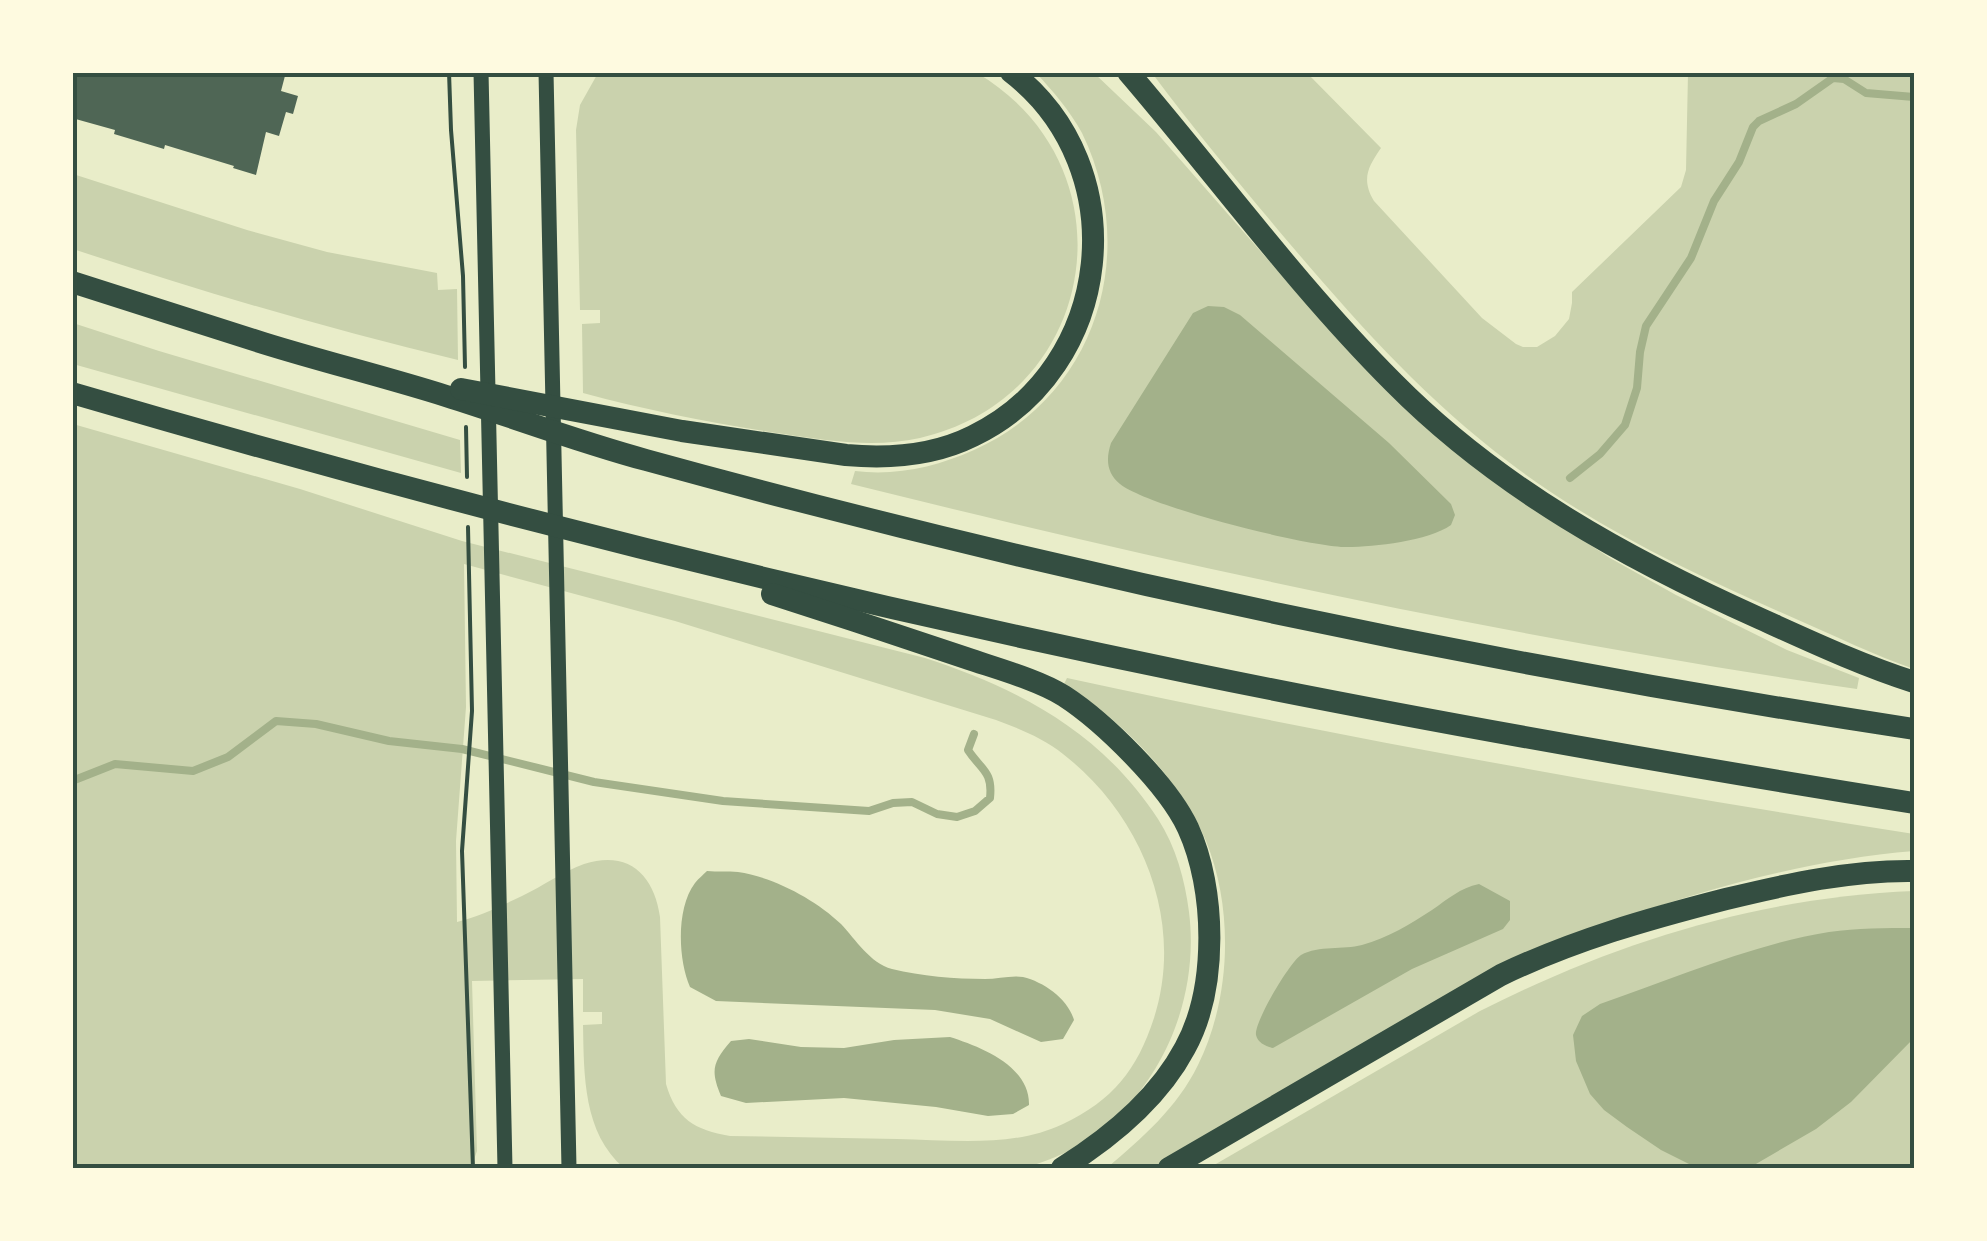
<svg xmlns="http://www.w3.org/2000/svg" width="1987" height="1241" font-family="'Times New Roman',serif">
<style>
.green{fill:#cad2ad;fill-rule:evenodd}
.water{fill:#a3b18a}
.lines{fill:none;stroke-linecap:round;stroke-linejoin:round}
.stream{stroke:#a3b18a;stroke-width:8}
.building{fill:#4f6655}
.path{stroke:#344e41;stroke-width:4}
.tertiary{stroke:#344e41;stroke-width:15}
.motorway{stroke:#344e41;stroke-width:22}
.neatline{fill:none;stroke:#344e41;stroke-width:4}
</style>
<rect width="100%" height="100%" fill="#e9edc9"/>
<g class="green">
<path d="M 598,73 L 977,73 C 1135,166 1100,397 920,438 C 875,448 829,441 784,434 C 716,424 650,411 583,393 L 582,324 L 600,323 L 600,310 L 580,310 L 576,130 L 580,105 Z"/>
<path d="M 1036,73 L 1094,73 L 1156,132 L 1298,294 L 1530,505 L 1610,558 L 1676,595 L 1787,650 L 1859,678 L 1857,689 C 1518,639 1184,567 851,484 L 855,471 C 896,476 936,467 974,450 C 1097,395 1140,252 1082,133 C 1070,111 1053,91 1036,73 Z"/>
<path d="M 1152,73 L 1307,73 L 1381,148 C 1368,167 1361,179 1374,201 L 1482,318 L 1516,344 L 1523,347 L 1537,347 L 1555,336 L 1569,319 L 1572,303 L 1572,292 L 1681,187 L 1686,170 L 1688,73 L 1914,73 L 1914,669 C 1874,655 1835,636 1796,619 C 1696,575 1597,529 1510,463 C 1424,398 1360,326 1290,244 C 1243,188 1196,132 1152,73 Z"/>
<path d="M 73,174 L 247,230 L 327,252 L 437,273 L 438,290 L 457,289 L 458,360 C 328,329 200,291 73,249 Z"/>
<polygon points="73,323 159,351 460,440 461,473 73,364"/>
<path d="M 73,424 L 300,489 L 462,541 L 925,658 C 1020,689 1102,733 1158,819 C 1176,847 1185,880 1189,912 C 1203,1024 1135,1142 1022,1168 L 624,1168 C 583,1133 584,1075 583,1025 L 602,1024 L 602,1012 L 583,1012 L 583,979 L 472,981 L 477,1151 L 471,1168 L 73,1168 ZM 464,564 L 675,621 L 996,720 C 1020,729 1043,738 1063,754 C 1142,815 1185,921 1154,1018 C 1137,1070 1113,1100 1063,1124 C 1013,1148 951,1140 897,1139 C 841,1138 786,1137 730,1136 C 695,1130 676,1119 666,1084 L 660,917 C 654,875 629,850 584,864 C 562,872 543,886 522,896 C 501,906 478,917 457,922 L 456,841 L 466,707 Z"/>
<path d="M 1067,678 C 1348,739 1631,789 1914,834 L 1914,851 C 1807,860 1704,889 1603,925 L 1268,1103 L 1153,1168 L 1107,1168 C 1142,1138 1177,1108 1198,1065 C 1231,998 1234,910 1206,841 C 1180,779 1120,718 1064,684 Z"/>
<path d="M 1914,891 L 1914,1168 L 1209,1168 L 1480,1011 C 1616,942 1761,897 1914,891 Z"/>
</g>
<g class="water">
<path d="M 1208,306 L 1224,307 L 1240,315 L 1389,443 L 1451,504 L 1455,515 L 1451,525 C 1428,541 1375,547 1347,547 C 1308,547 1149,507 1120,484 C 1106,473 1106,458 1111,443 L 1193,313 Z"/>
<path d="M 707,871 C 717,872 728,871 738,872 C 773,877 815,899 841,924 C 856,940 870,963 892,969 C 921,976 955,979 985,979 C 997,979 1012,975 1023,977 C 1044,982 1068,999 1074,1020 L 1063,1039 L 1041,1042 L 990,1019 L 935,1010 L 716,1001 L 690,987 C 678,960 676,908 695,883 C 699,878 703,875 707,871 Z"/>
<path d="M 1479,884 L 1510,901 L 1510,920 L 1503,929 L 1412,969 L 1273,1048 C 1265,1046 1258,1043 1256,1035 C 1254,1022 1290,962 1301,955 C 1319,945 1343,950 1362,945 C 1388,938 1410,924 1432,910 C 1448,899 1460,888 1479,884 Z"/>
<path d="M 1914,928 L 1914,1038 L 1851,1102 L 1816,1129 L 1749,1168 L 1697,1168 L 1661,1150 L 1627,1127 L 1604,1110 L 1590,1094 L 1576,1061 L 1573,1035 L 1582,1016 L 1600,1004 C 1673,979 1754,944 1829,932 C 1857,928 1886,928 1914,928 Z"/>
<path d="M 950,1037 C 981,1047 1030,1066 1029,1105 L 1013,1114 L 988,1116 L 936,1107 L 844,1098 L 746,1103 L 721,1096 C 710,1070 713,1062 731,1041 L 749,1039 L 801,1047 L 844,1048 L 894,1040 Z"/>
</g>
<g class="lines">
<g class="stream">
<polyline points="1570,478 1600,454 1625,425 1637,388 1640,352 1646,326 1691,258 1714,201 1739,162 1753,127 1759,121 1796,104 1833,78 1844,79 1866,93 1914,97"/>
<path d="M 72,781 L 115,764 L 193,771 L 228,757 L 276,721 L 316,724 L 389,741 L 462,749 L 594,782 L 723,801 L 869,811 L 893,803 L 912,802 L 937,814 L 957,817 L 975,811 L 990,798 C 993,771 981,770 968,750 L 974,734"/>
</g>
</g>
<polygon class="building" points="72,72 286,72 281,91 298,96 293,114 286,112 279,136 266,132 256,175 233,168 234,166 165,145 164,149 114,134 115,130 72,118"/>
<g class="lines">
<g class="path">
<polyline points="449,72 451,130 463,276 465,367"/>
<polyline points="466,427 467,477"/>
<polyline points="468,527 472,711 462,851 473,1168"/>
</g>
<g class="tertiary">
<polyline points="481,72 505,1168"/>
<polyline points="546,72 569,1168"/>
</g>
<g class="motorway">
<path d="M 1128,72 C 1217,176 1297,286 1394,383 C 1498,488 1627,559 1761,619 C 1812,642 1861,665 1914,682"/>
<path d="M 72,282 C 136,302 199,323 263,343 C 324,362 386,377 446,396 C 513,417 579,442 646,460 C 1063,575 1487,664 1914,729"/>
<path d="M 461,389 L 682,431 L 846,455 C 890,459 933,456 973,436 C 1114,368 1136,168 1011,72"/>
<path d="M 72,393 C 440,501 811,595 1186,672 C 1428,722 1671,764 1914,803"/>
<path d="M 772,594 C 837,615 901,636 966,658 C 995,668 1039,680 1064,696 C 1104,722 1168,785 1188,828 C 1216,889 1218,988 1185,1048 C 1158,1099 1110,1138 1062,1168"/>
<path d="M 1169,1168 L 1501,975 C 1574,940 1648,919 1726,899 C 1788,884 1851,870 1914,871"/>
</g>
</g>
<rect width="1987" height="1241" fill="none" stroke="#fefae0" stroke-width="150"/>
<rect x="75" y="75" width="1837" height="1091" class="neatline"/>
</svg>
